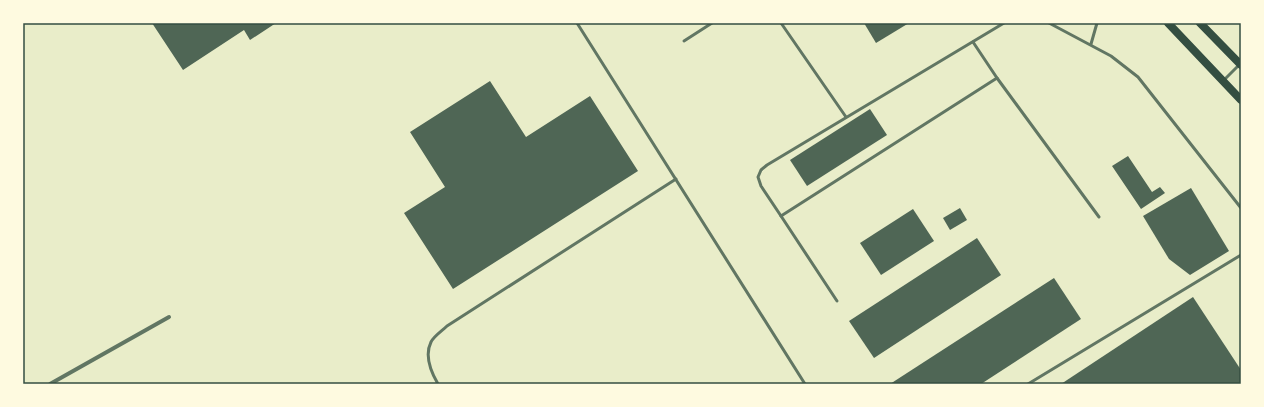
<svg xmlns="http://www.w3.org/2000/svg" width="1264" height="407" font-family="'Sofia Sans Condensed',sans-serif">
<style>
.building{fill:#4f6655}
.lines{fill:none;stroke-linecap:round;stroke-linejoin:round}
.service{stroke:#617663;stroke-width:3}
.minor{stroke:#617663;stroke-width:4}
.secondary{stroke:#344e41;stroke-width:8}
.neatline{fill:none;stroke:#344e41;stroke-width:1.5}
</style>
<rect width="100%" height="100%" fill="#e9edc9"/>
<g class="building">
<polygon points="152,23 276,23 250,40 244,30 183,70"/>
<polygon points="864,23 909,23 876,43"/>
<polygon points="490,81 526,137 590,96 638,171 453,289 404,213 445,187 410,132"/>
<polygon points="870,109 887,135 807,186 790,160"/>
<polygon points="1128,156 1152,192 1160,187 1165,193 1141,209 1112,166"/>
<polygon points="1191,188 1229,251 1190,275 1169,259 1143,216"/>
<polygon points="960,208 967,220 950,230 943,218"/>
<polygon points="913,209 934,241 881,275 860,243"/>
<polygon points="977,238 1001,275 874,358 849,321"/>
<polygon points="1054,278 1081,319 981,384 890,384"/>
<polygon points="1193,297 1241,370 1241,384 1061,384"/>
</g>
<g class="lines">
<g class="service">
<polyline points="577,23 805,384"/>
<polyline points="781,23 846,117"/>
<polyline points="1049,23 1111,56 1138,77 1241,208"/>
<polyline points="684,41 712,23"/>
<polyline points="973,42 997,78 1099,217"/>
<polyline points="1091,44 1097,23"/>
<polyline points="997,78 781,216 761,186 758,177 761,170 767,165 1004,23"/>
<polyline points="1224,80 1240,64"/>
<polyline points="781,216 837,301"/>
<path d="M 438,384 C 431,372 424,356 431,342 C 434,336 442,331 447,326 L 676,179"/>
<polyline points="1028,384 1241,255"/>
</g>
<polyline class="minor" points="50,384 169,317"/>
<g class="secondary">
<polyline points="1168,23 1241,100"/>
<polyline points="1200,23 1241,65"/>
</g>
</g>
<rect width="1264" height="407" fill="none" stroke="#fefae0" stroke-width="48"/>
<rect x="24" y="24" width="1216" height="359" class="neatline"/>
</svg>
